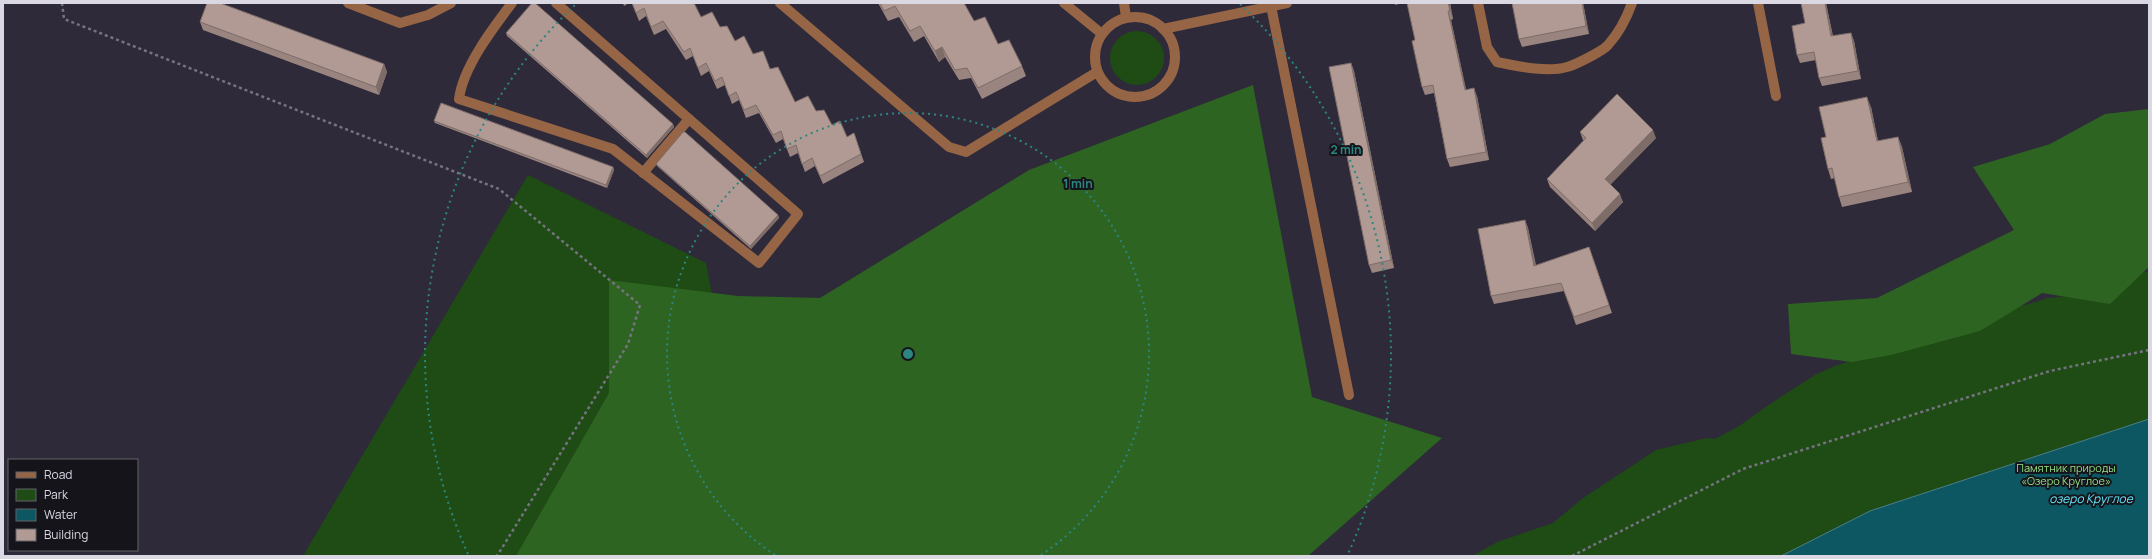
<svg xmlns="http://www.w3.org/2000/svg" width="2152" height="559" font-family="Manrope,sans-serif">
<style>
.green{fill:#1e4c14}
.forest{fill:#2e6421}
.water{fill:#0c5762;stroke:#4a7e89}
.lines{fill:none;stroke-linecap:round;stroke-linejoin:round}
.path{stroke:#767381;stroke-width:2.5;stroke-dasharray:3 3;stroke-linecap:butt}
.minor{stroke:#966545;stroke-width:10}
.wall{fill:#99847f}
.shaded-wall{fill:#7d6c68}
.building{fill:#b29a94;stroke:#7d6c68}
.ring{fill:none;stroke:#2d8580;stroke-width:2;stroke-dasharray:2 4}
.labels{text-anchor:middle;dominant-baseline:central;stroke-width:4;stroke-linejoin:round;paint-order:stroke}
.park-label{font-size:11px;fill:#95e184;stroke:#15141b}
.water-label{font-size:12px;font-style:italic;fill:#63e2f9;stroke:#15141b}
.centre{fill:#2d8580;stroke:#15141b;stroke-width:2}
.ring-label{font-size:12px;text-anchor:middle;font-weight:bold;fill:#2d8580;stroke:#15141b;stroke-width:4;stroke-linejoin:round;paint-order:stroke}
</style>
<rect width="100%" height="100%" fill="#2e2a3a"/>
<g class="green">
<circle cx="1137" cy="58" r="27"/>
<polygon points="528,175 706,263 762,556 303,556"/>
<polygon points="2149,271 2149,556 1472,556 1497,542 1553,523 1583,498 1656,450 1707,438 1715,439 1739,426 1770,404 1815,375 1832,367 1974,320 2048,298 2078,295"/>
</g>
<g class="forest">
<polygon points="1253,85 1312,397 1442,438 1308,556 516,556 609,393 609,280 738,296 820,298 1029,170"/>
<polygon points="2149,109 2149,267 2110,304 2042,293 1980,331 1891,355 1852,362 1791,354 1788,304 1877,298 2014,230 1973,167 2050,144 2105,114"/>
</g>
<polygon class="water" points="2149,419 2149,556 1781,556 1870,511"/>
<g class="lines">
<g class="path">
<polyline points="62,3 64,19 499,189 640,305 628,344 497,556"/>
<polyline points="1572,556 1743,469 2050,371 2149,350"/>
</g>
<g class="minor">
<polyline points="348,3 400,23 428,15 451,3"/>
<path d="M 512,3 C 493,28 463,67 459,99 L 613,149 L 759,263 L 798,214 L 556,3"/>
<polyline points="780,3 949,147 966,152 1097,72"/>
<polyline points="1064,3 1102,34"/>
<polyline points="1124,3 1126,17"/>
<path d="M 1478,3 L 1487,47 L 1497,62 C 1517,66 1547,73 1567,67 C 1575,65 1603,51 1608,45 C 1618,34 1627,17 1632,3"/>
<polyline points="1758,3 1776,96"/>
<polyline points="1271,6 1349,395"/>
<circle cx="1135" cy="57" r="40"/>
<polyline points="1163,29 1287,3"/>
<polyline points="643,173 689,119"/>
</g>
</g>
<g class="wall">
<polygon points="623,3 629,3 624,6"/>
<polygon points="632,3 701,17 720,27 735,41 753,54 770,69 795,102 816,111 847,137 854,133 864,162 823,184 815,166 805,172 798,153 790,157 783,139 776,143 759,113 746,118 739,100 732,104 725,85 717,89 709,71 701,76 693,56 686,60 666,29 654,35 646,16 639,21"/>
<polygon points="878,3 964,3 974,21 998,44 1022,66 1026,76 982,99 971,78 959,80 945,57 939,62 924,36 914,42 899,17 888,21"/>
<polygon points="1395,3 1403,3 1395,5"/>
<polygon points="1450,3 1453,19 1451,20 1466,90 1477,96 1489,160 1450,167 1447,159 1434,93 1425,95 1422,87 1415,40"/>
<polygon points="1583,3 1589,34 1522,47 1519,39"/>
<polygon points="1826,3 1833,36 1851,33 1854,41 1861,79 1822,86 1819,78 1816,60 1800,63 1797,55 1805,23"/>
<polygon points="200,22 384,64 387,72 379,95 203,30"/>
<polygon points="506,33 673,124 674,127 647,158 507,36"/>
<polygon points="1351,63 1354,71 1394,268 1372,273 1369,265"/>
<polygon points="1871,107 1878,141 1898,137 1902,147 1912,192 1842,207 1839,197 1835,178 1831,179 1828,169"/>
<polygon points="434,121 613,167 614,170 607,188 435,123"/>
<polygon points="1580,132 1656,138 1610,185 1623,202 1595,231 1550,187 1547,179 1584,141 1583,140"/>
<polygon points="656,164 778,215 779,218 751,249 657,166"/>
<polygon points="1525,220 1528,228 1536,265 1589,247 1612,313 1576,325 1564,291 1494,304 1491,296"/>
</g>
<g class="shaded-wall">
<polygon points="1448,3 1450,3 1453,19 1450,11"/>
<polygon points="1582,3 1583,3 1589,34 1586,26"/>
<polygon points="1825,3 1826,3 1834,44 1831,36"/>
<polygon points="1448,11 1451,20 1468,98 1465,90"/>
<polygon points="1851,33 1854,41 1861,79 1858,71"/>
<polygon points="942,47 945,57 939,62 935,51"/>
<polygon points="1351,63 1354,71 1394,268 1391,260"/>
<polygon points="384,64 387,72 379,95 376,87"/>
<polygon points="1474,88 1477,96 1489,160 1486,152"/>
<polygon points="1867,97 1871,107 1880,151 1877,141"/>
<polygon points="673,124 674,127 647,158 646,155"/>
<polygon points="1653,130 1656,138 1608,187 1605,179"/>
<polygon points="1898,137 1902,147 1912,192 1908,182"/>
<polygon points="613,167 614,170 607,188 606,185"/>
<polygon points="1620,194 1623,202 1595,231 1592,223"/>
<polygon points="778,215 779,218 751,249 750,246"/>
<polygon points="1525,220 1528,228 1537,274 1534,266"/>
</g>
<g class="building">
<polygon points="207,3 220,3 384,64 376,87 200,22"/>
<polygon points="532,3 535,3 673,124 646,155 506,33"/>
<polygon points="632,3 694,3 701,17 712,12 720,27 727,26 735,41 744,36 753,54 763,51 770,69 778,67 795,102 808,96 816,111 824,110 832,125 840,121 847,137 854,133 861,154 820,176 812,158 802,164 796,145 787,149 781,131 773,135 756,105 744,110 736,92 729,96 722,77 715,81 706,63 698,68 690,48 684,52 663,21 651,27 644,8 636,13"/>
<polygon points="880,3 964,3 974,21 985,17 998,44 1009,40 1022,66 978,88 967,68 955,70 942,47 935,51 920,26 910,31 895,6 884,11"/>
<polygon points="1407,3 1448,3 1450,11 1448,11 1465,90 1474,88 1486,152 1447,159 1433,85 1422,87 1412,41 1415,40"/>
<polygon points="1512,3 1582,3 1586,26 1519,39"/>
<polygon points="1801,3 1825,3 1831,36 1851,33 1858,71 1819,78 1814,52 1797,55 1792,26 1805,23"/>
<polygon points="1351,63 1391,260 1369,265 1329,67"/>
<polygon points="1617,94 1653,130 1605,179 1620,194 1592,223 1547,179 1586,138 1580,132"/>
<polygon points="1867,97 1877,141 1898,137 1908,182 1839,197 1832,168 1828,169 1821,138 1826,137 1819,107"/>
<polygon points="441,103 613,167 606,185 434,121"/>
<polygon points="683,132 685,132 778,215 750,246 656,164"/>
<polygon points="1525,220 1534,266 1589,247 1609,305 1574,317 1561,283 1491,296 1478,229"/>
</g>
<g class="ring">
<path d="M775 555A241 241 0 1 1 1041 555"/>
<path d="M468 554A483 483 0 0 1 576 4M1240 4A483 483 0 0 1 1348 554"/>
</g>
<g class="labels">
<g class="park-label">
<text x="2066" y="467">Памятник природы<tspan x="2066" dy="13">«Озеро Круглое»</tspan></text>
</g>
<g class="water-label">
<text x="2091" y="498">озеро Круглое</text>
</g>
</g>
<circle cx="908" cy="354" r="6" class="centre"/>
<g class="ring-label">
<text x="1346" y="154">2 min</text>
<text x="1078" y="188">1 min</text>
</g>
<rect width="2152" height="559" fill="none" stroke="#dad8e3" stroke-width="8"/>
<rect x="8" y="459" width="130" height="92" fill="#15141b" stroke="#64626b"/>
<rect x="16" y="472" width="20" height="6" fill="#966545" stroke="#64626b"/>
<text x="44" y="479" font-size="12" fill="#dad8e3">Road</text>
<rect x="16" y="489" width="20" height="12" fill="#1e4c14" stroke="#64626b"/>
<text x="44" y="499" font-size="12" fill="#dad8e3">Park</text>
<rect x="16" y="509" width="20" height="12" fill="#0c5762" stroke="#64626b"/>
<text x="44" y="519" font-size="12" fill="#dad8e3">Water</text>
<rect x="16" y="529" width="20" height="12" fill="#b29a94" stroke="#64626b"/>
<text x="44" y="539" font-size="12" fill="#dad8e3">Building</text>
</svg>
